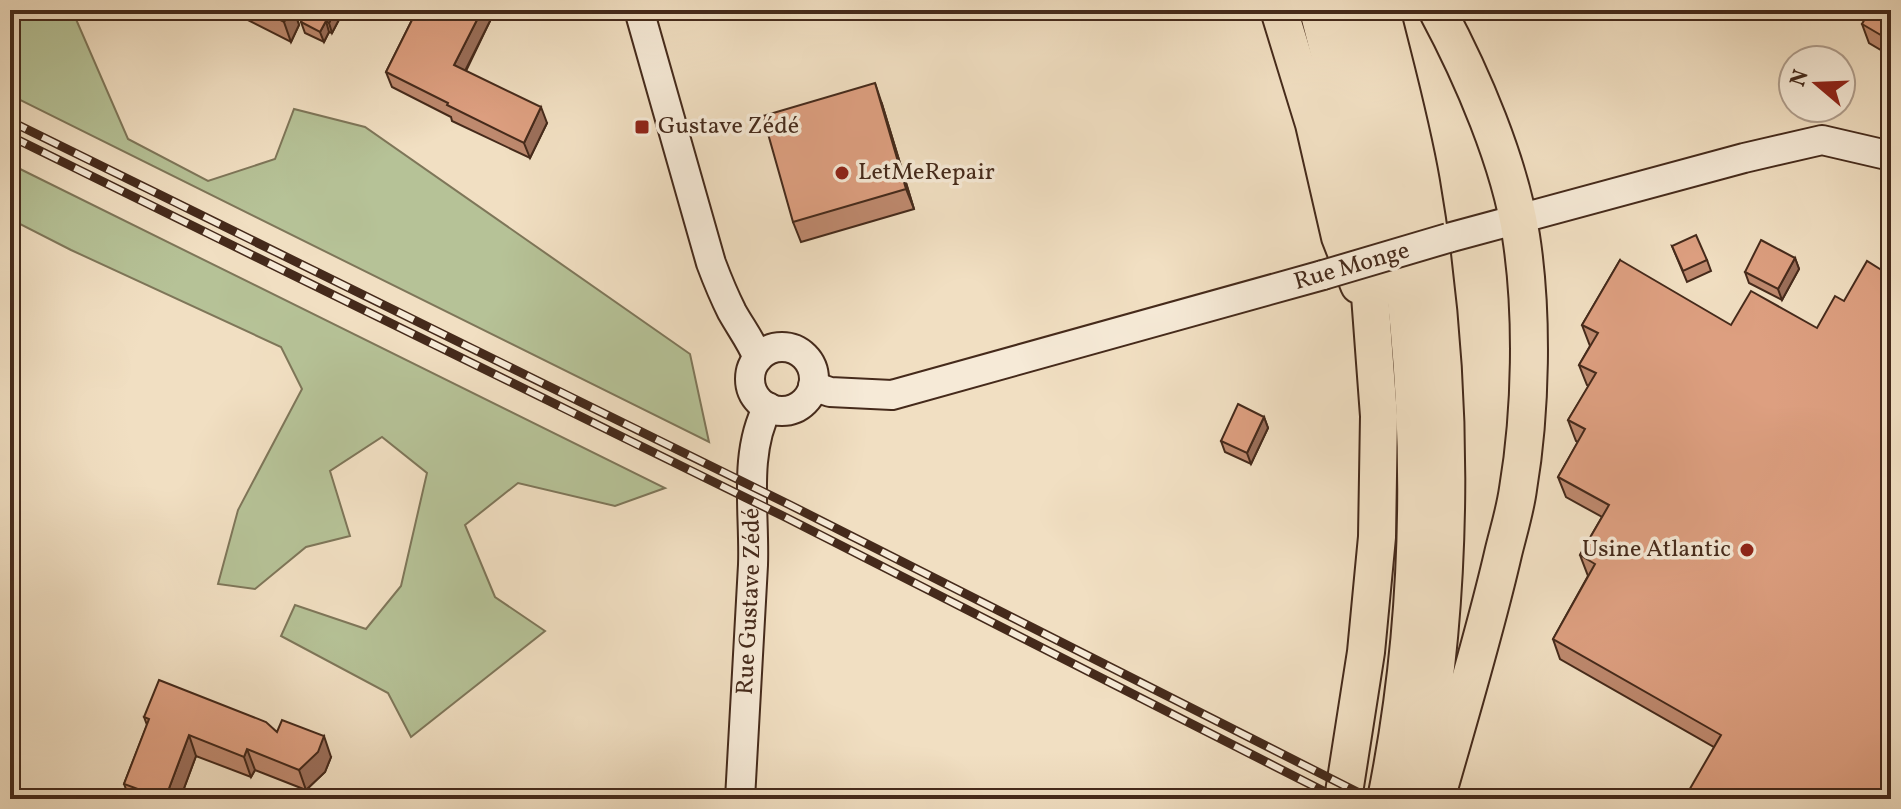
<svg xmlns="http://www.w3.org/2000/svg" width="1901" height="809" font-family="Vollkorn,serif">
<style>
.green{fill:#b6c297;stroke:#7e7659;stroke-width:2}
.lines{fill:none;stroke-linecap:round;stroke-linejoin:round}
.secondary-casing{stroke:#452a1b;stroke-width:32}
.highway-casing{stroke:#452a1b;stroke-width:40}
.secondary{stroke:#f6ead7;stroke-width:28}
.highway{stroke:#f1dfc2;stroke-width:36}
.rail-casing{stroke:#452a1b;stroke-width:9}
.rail{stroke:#f6ead7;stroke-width:6;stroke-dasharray:18;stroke-linecap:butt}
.secondary-bridge-casing{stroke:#452a1b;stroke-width:32;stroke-linecap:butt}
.secondary-bridge{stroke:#f6ead7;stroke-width:28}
.wall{fill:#be896e;stroke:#452a1b;stroke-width:2}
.shaded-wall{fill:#9b6f5a;stroke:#452a1b;stroke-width:2}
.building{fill:#dd9f80;stroke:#452a1b;stroke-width:2}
.poi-dot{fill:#8f2418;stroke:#f6ead7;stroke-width:3}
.labels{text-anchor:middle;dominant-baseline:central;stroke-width:7;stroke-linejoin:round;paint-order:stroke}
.poi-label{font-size:24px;fill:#452a1b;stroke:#f6ead7;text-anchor:start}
.street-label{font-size:24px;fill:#452a1b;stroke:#f6ead7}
</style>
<rect width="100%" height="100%" fill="#f1dfc2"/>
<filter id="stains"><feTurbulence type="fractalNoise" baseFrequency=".0025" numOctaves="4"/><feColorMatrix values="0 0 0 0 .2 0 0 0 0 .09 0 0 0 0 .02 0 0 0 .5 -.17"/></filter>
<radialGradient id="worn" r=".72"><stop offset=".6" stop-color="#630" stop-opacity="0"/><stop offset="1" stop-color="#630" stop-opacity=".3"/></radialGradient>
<g class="green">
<polygon points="10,10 72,10 128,139 208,181 275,159 294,109 365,127 690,354 709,442 10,95"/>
<polygon points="10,164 665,488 615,506 518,483 465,525 495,597 545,631 411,737 388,693 281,636 295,605 366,629 401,586 427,473 382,437 330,471 350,536 306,547 255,589 218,584 238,510 302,389 281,347 71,250 10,219"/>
</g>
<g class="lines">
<g class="secondary-casing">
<g id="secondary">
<path d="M 639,10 L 711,263 C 717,279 724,296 732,312 C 741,328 751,341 758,358"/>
<polyline points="1448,238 1744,158 1822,140 1891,156"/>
<circle cx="782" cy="379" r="32"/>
<polyline points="813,386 830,392 892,395 1323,275"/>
<path id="s1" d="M 740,799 C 744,721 749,643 753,565 C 755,514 743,453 768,407"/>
</g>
</g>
<g class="highway-casing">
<g id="highway">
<polyline points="1279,10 1314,124 1340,237 1359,285"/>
<polyline points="1318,10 1354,150 1365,228 1379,416 1377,537 1366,652 1343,799"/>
<path d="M 1349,10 C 1421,262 1438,541 1386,799"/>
<path d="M 1381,10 C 1395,67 1411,124 1421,182 C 1456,385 1455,597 1416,799"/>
<path d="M 1436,799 C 1459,718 1484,636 1503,554 C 1508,533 1515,511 1518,489 C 1531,412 1533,313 1521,236 C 1510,163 1472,75 1437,10"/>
</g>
</g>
<use href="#secondary" class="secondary"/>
<use href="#highway" class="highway"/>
<g class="rail-casing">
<g id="rail">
<polyline points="10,121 790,505 1371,799"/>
<polyline points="10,136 785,517 1339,799"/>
</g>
</g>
<use href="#rail" class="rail"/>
<g class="secondary-bridge-casing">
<polyline id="secondary-bridge" points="1323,275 1448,238"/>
</g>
<use href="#secondary-bridge" class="secondary-bridge"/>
</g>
<g class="wall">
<polygon points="228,10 294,10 299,25 291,42"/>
<polygon points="344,10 332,33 329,32 324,42 305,33 301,22"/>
<polygon points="417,10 488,10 491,19 466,71 547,123 530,158 452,121 451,117 392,87 386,72"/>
<polygon points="1891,10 1891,56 1869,43 1862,24"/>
<polygon points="882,104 914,209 801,242 793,222"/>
<polygon points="1672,246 1707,260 1711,271 1687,282"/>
<polygon points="1795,258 1799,269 1782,300 1749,283 1745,272"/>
<polygon points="1620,260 1891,799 1714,747 1560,659 1553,639 1588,576 1580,555 1602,517 1566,497 1558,477 1578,442 1576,441 1568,420 1589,386 1587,385 1579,365 1590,346 1582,325"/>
<polygon points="1264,417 1268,428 1251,464 1225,452 1221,441"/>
<polygon points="144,717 277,732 331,757 325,772 306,790 255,770 251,777 196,756 180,799 130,799 124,784 147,725"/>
</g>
<g class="shaded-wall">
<polygon points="290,10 294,10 299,25 291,42 284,22"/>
<polygon points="335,10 344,10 332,33 329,23"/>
<polygon points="482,10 488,10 491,19 460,81 454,65"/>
<polygon points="326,21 329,32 324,42 320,32"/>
<polygon points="875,83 882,104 914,209 906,189"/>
<polygon points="541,107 547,123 530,158 524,143"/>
<polygon points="1795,258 1799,269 1782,300 1778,289"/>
<polygon points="1264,417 1268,428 1251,464 1247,453"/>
<polygon points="189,735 196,756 180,799 165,799"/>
<polygon points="324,736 331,757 325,772 306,790 299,770"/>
<polygon points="247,749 255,770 251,777 244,757"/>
</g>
<g class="building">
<polygon points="261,10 290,10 284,22"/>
<polygon points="308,10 335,10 329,23 326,21 320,32 301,22"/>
<polygon points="417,10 482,10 454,65 541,107 524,143 447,105 448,103 386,72"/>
<polygon points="1870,10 1891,10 1891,41 1862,24"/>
<polygon points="875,83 906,189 793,222 763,116"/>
<polygon points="1696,235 1707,260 1683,271 1672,246"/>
<polygon points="1761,240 1795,258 1778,289 1745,272"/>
<polygon points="1620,260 1731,325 1751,291 1817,328 1835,296 1844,301 1867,261 1891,276 1891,799 1684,799 1721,735 1553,639 1595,564 1580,555 1609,505 1558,477 1585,429 1568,420 1596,373 1579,365 1598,333 1582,325"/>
<polygon points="1238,404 1264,417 1247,453 1221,441"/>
<polygon points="159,680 266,722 277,732 282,720 324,736 318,752 299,770 247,749 244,757 189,735 165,799 124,784 149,719 144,717"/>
</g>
<g class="poi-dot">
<rect x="634" y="119" width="16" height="16" rx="4"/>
<circle cx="842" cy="173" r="8"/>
<circle cx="1747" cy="550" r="8"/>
</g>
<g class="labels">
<g class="poi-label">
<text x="658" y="127">Gustave Zédé</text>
<text x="858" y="173">LetMeRepair</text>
<text x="1731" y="550" text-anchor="end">Usine Atlantic</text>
</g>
<g class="street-label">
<text transform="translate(1352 267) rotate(-16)">Rue Monge</text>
<text stroke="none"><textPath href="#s1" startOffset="198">Rue Gustave Zédé</textPath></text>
</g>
</g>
<rect width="1901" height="809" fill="none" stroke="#f1dfc2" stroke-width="40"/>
<rect x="12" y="12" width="1877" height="785" fill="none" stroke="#452a1b" stroke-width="4"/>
<rect x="20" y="20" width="1861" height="769" fill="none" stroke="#452a1b" stroke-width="2"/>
<g transform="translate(1817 84) rotate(289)"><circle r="38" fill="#f6ead7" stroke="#af9d8c" stroke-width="2"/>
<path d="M0-6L14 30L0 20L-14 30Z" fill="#8f2418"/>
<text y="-12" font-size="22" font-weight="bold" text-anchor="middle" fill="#452a1b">N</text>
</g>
<rect width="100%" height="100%" filter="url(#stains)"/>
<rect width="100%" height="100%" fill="url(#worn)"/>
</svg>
